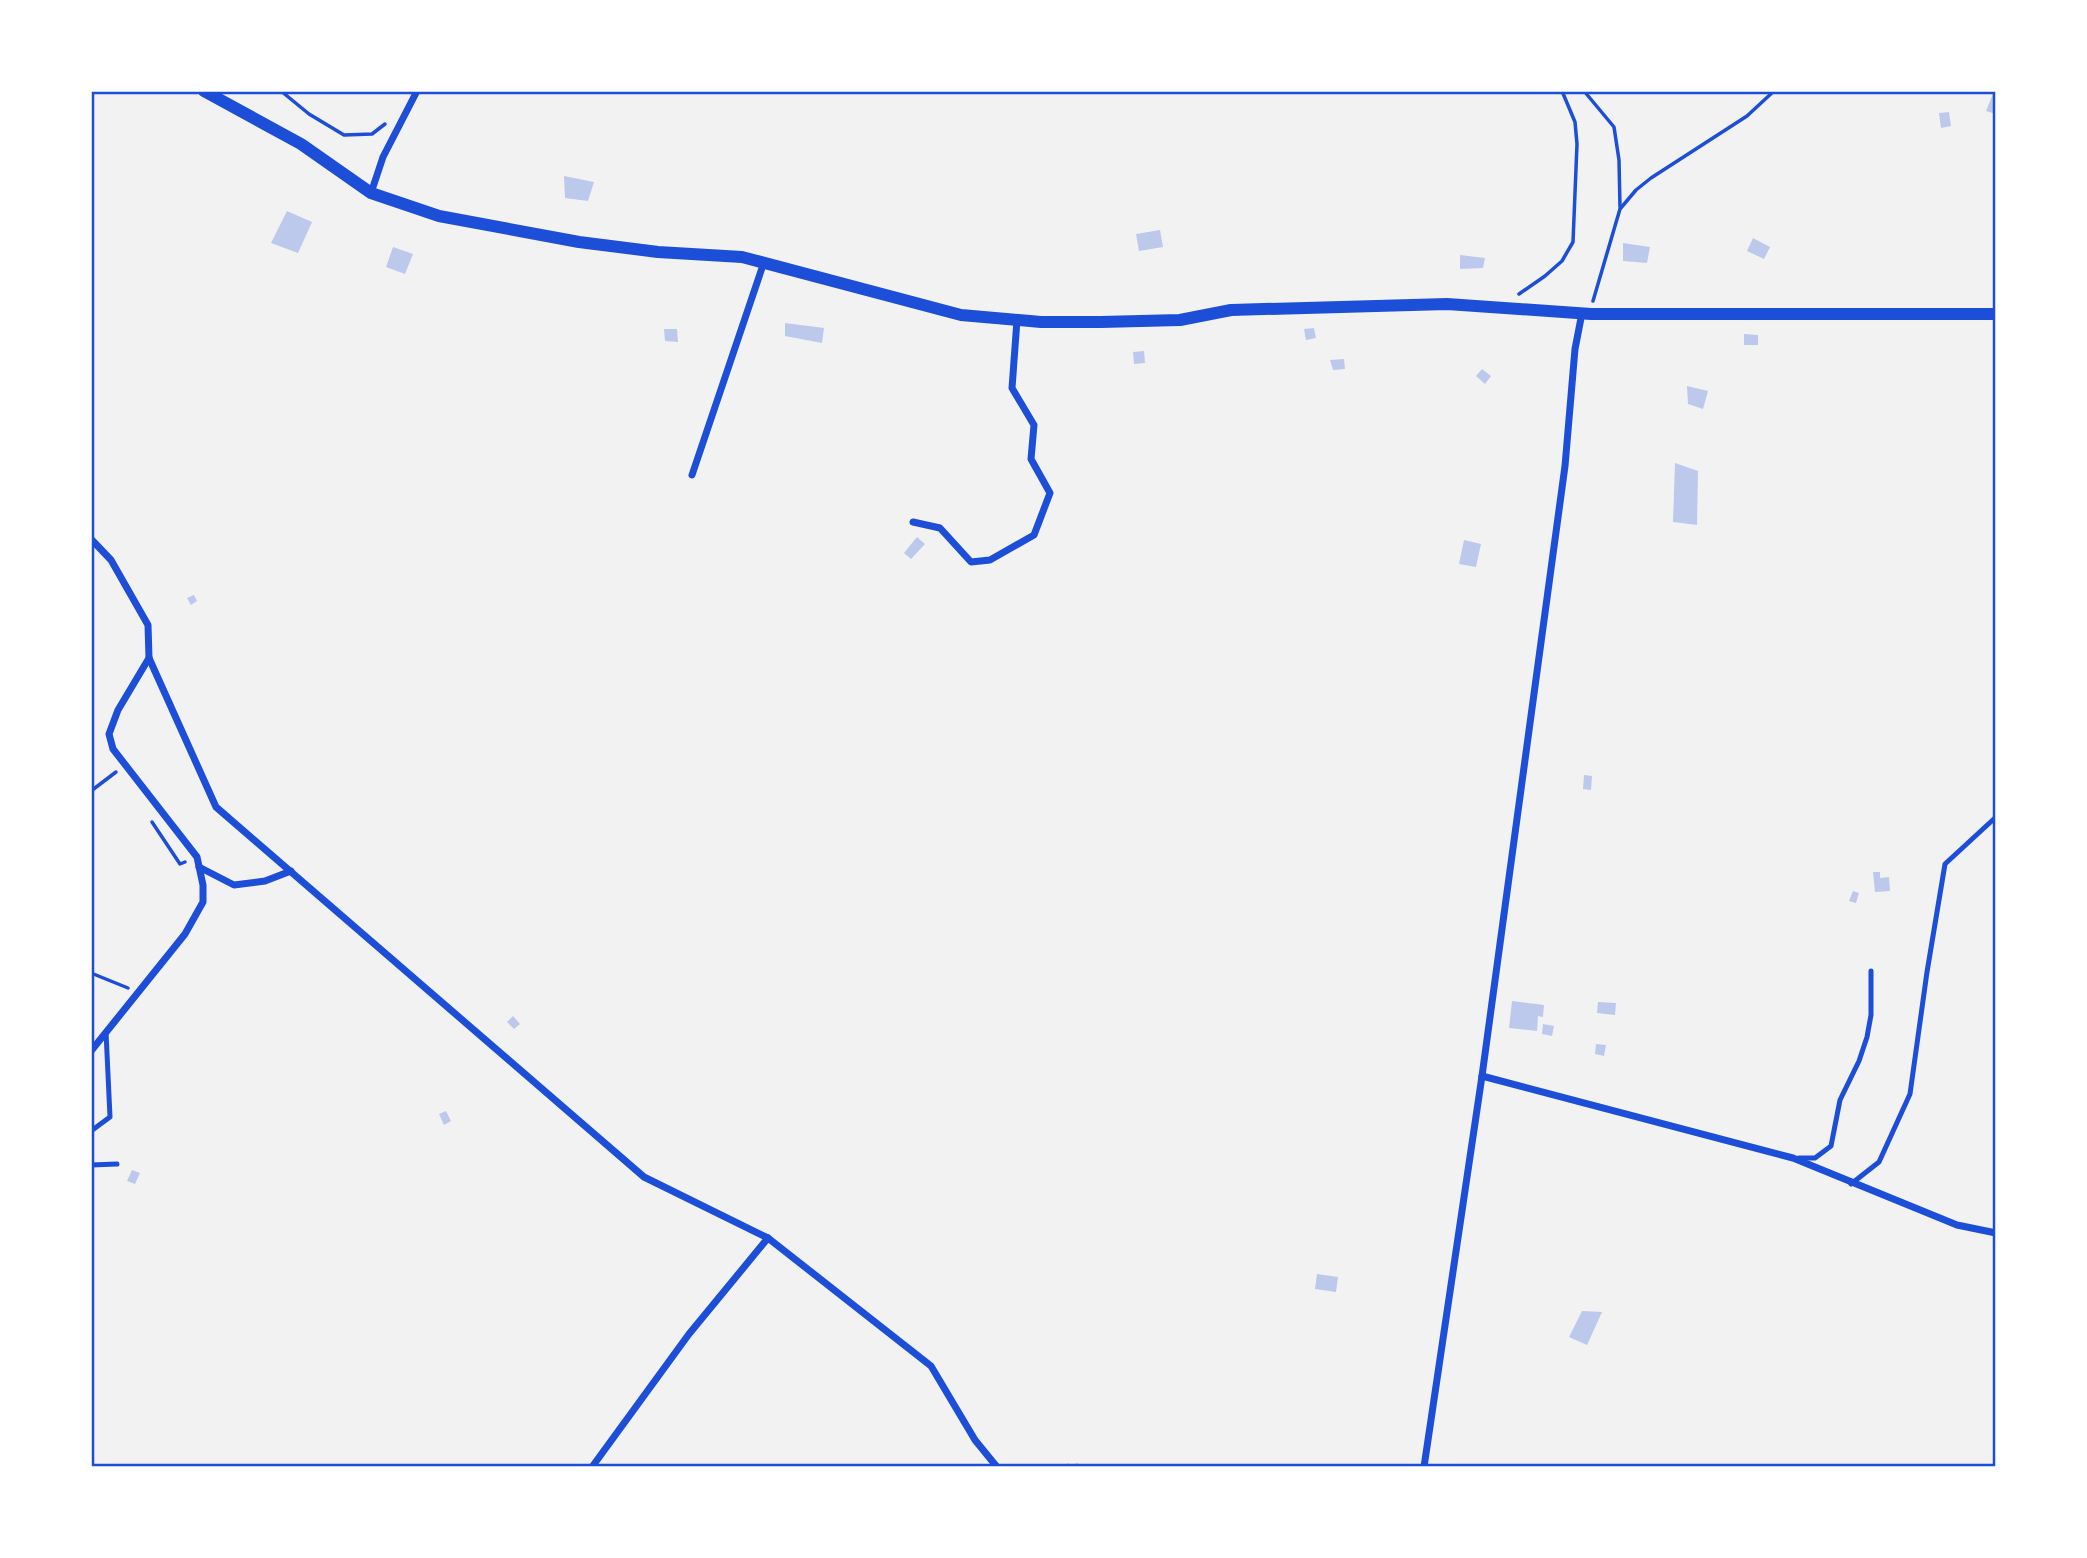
<svg xmlns="http://www.w3.org/2000/svg" width="2087" height="1558" font-family="'DM Sans',sans-serif">
<style>
.building{fill:#bdc9ec}
.lines{fill:none;stroke-linecap:round;stroke-linejoin:round}
.path{stroke:#1d4ed8;stroke-width:3.5}
.service{stroke:#1d4ed8;stroke-width:5}
.minor{stroke:#1d4ed8;stroke-width:7}
.tertiary{stroke:#1d4ed8;stroke-width:12}
.neatline{fill:none;stroke:#1d4ed8;stroke-width:2.5}
</style>
<rect width="100%" height="100%" fill="#f2f2f2"/>
<g class="building">
<polygon points="1994,91 1996,91 1996,114 1986,111"/>
<polygon points="1949,112 1951,126 1941,128 1939,113"/>
<polygon points="564,176 594,182 588,201 565,198"/>
<polygon points="287,211 312,222 298,253 271,243"/>
<polygon points="1160,230 1163,247 1139,251 1136,234"/>
<polygon points="1753,238 1770,247 1764,259 1747,251"/>
<polygon points="1623,243 1650,247 1647,263 1623,261"/>
<polygon points="393,247 413,254 405,274 386,267"/>
<polygon points="1460,255 1485,258 1483,268 1460,269"/>
<polygon points="785,323 824,328 822,343 785,336"/>
<polygon points="1314,328 1316,338 1306,340 1304,329"/>
<polygon points="664,329 677,329 678,342 665,341"/>
<polygon points="1744,334 1758,335 1758,345 1744,345"/>
<polygon points="1144,351 1145,363 1134,364 1133,352"/>
<polygon points="1344,359 1345,369 1333,370 1330,360"/>
<polygon points="1482,369 1491,376 1485,384 1476,376"/>
<polygon points="1687,386 1708,391 1703,409 1688,404"/>
<polygon points="1675,463 1698,471 1697,525 1673,522"/>
<polygon points="917,537 925,544 911,559 904,553"/>
<polygon points="1464,540 1481,544 1476,567 1459,564"/>
<polygon points="194,595 197,601 191,605 187,598"/>
<polygon points="1584,775 1592,776 1591,790 1583,789"/>
<polygon points="1873,872 1880,872 1880,878 1889,877 1890,891 1875,892"/>
<polygon points="1853,891 1859,893 1856,903 1849,901"/>
<polygon points="1512,1001 1544,1005 1543,1017 1538,1016 1537,1031 1509,1028"/>
<polygon points="1598,1002 1616,1003 1615,1015 1597,1013"/>
<polygon points="513,1016 520,1024 514,1029 507,1022"/>
<polygon points="1543,1024 1554,1026 1552,1036 1542,1034"/>
<polygon points="1596,1044 1606,1045 1604,1056 1595,1054"/>
<polygon points="446,1111 451,1121 444,1125 439,1114"/>
<polygon points="132,1170 140,1173 135,1184 127,1181"/>
<polygon points="1317,1274 1338,1277 1336,1292 1315,1289"/>
<polygon points="1582,1311 1602,1312 1587,1345 1569,1337"/>
<polygon points="1069,1463 1069,1465 1078,1463 1079,1467 1058,1467"/>
</g>
<g class="lines">
<g class="path">
<polyline points="281,91 309,114 344,135 372,134 385,124"/>
<polyline points="1584,91 1614,127 1619,160 1620,207"/>
<polyline points="1519,294 1545,276 1562,261 1573,242 1577,144 1575,122 1562,91"/>
<polyline points="1593,301 1620,209 1636,190 1651,178 1747,116 1774,91"/>
<polyline points="91,791 116,772"/>
<polyline points="152,822 180,864 185,862"/>
<polyline points="91,973 128,988"/>
</g>
<g class="service">
<polyline points="91,1131 110,1117 106,1032"/>
<polyline points="1799,1158 1815,1158 1831,1146 1840,1100 1859,1061 1867,1037 1871,1015 1871,971"/>
<polyline points="91,1165 117,1164"/>
<polyline points="1851,1184 1879,1162 1910,1094 1927,972 1945,864 1996,817"/>
</g>
<g class="minor">
<polyline points="371,193 383,157 417,91"/>
<polyline points="692,475 764,262"/>
<polyline points="913,522 940,528 971,562 990,560 1034,535 1050,493 1031,459 1034,425 1012,388 1017,320"/>
<polyline points="91,539 111,560 148,625 149,658 216,807 644,1177 768,1238 931,1366 975,1440 997,1467"/>
<polyline points="199,867 234,885 265,881 291,871"/>
<polyline points="91,1051 185,934 203,902 203,885 197,857 113,749 109,734 118,710 149,658"/>
<polyline points="1482,1076 1793,1158 1957,1225 1996,1233"/>
<polyline points="592,1467 689,1334 768,1238"/>
<polyline points="1424,1467 1482,1076 1565,466 1575,349 1582,313"/>
</g>
<polyline class="tertiary" points="204,91 301,144 371,193 439,216 579,242 658,252 742,257 961,315 1041,322 1101,322 1180,320 1231,310 1447,304 1591,314 1996,314"/>
</g>
<rect width="2087" height="1558" fill="none" stroke="#ffffff" stroke-width="186"/>
<rect x="93" y="93" width="1901" height="1372" class="neatline"/>
</svg>
